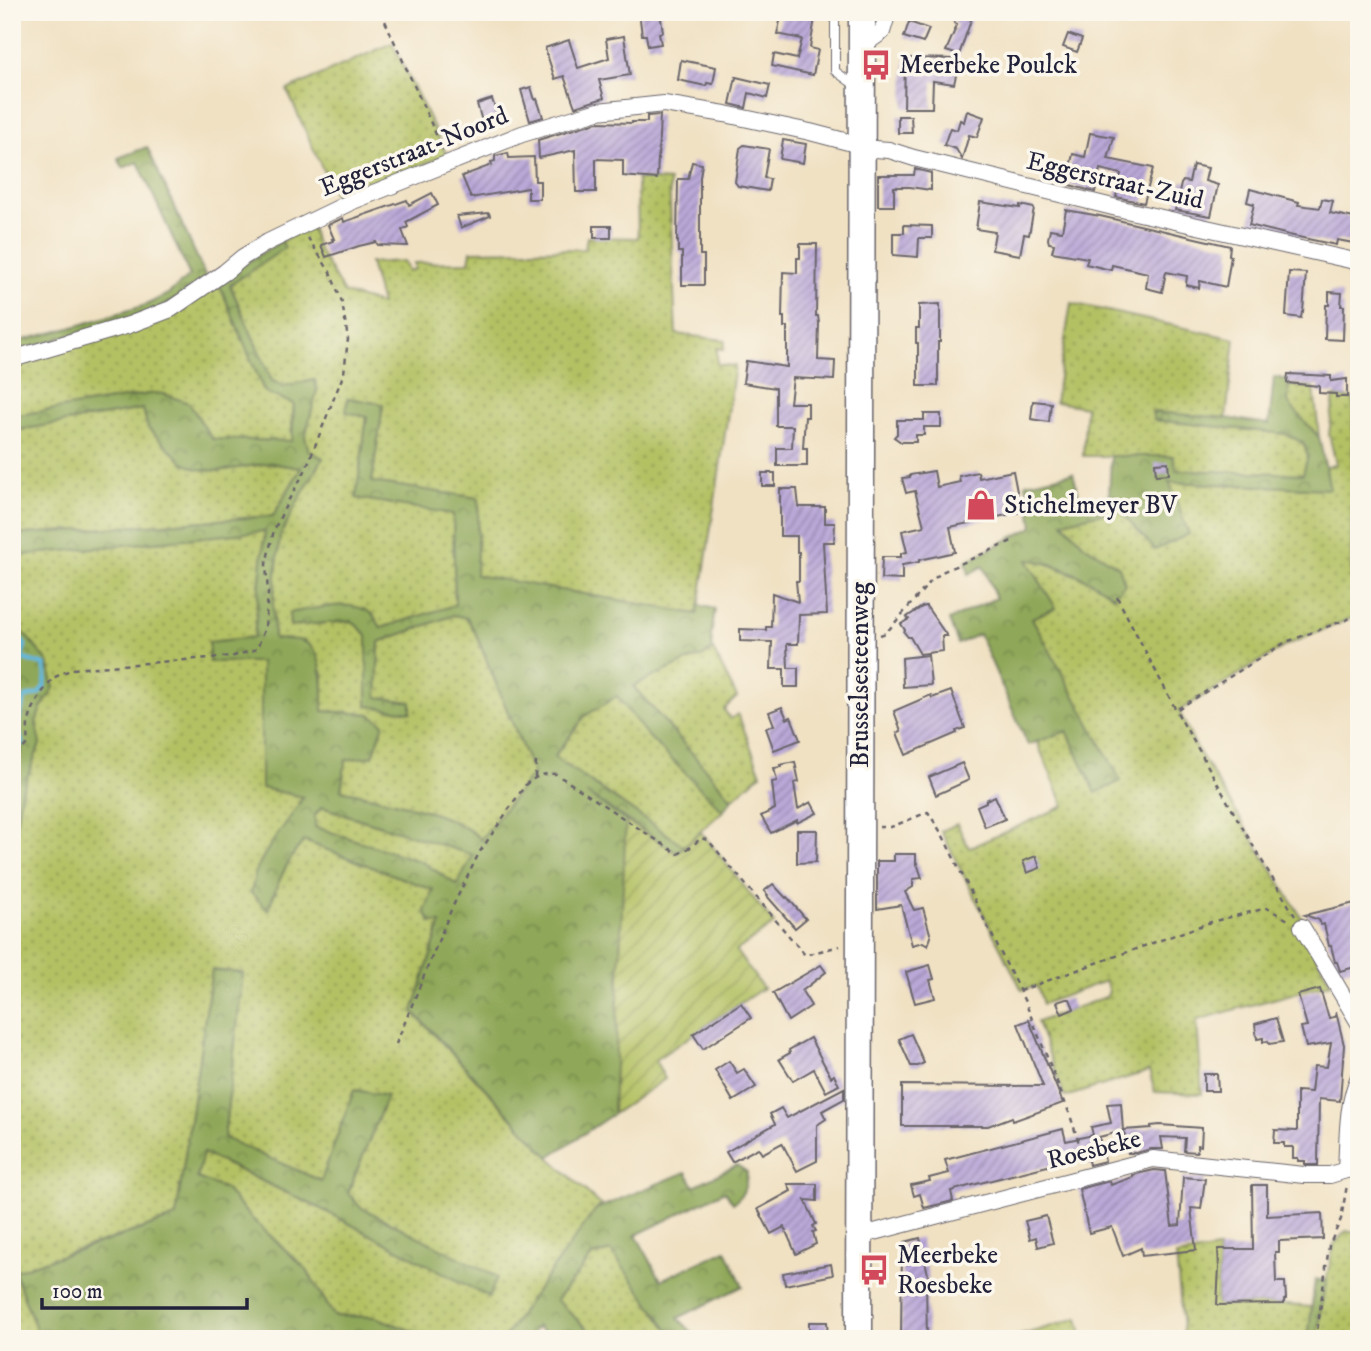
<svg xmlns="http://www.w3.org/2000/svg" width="1371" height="1351" font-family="'IM FELL DW Pica',serif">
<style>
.grass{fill:url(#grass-dots);stroke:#6b724f;stroke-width:2}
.forest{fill:url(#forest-crowns);stroke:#58644a;stroke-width:2;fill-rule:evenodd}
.garden{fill:url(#garden-furrows);stroke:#6b724f;stroke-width:2}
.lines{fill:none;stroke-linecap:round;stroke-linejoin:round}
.stream{stroke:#62b7de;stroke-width:4.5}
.building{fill:url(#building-hatch)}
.lane-casing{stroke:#6a656b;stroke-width:10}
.street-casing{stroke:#6a656b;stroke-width:18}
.primary-casing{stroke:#6a656b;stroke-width:29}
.path{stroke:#6a656b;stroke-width:2.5;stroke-dasharray:5 5;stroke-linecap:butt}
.lane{stroke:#fff;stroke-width:8}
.street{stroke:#fff;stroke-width:16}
.primary{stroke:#fff;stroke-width:26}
.labels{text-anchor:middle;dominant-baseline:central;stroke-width:7;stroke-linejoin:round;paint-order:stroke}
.poi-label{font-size:26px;fill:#22223b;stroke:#fbf7ec;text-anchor:start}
.street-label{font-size:26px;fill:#22223b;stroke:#fbf7ec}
</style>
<defs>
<pattern id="grass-dots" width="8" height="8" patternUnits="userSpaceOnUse" patternTransform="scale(1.75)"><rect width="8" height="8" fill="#b4c163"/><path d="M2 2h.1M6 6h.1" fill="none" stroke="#929c53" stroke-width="1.8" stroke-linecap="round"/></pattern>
<pattern id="forest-crowns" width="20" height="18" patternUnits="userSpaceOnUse" patternTransform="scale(1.75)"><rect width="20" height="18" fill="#8fa759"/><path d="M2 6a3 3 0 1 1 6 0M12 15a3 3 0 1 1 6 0" fill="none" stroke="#74884b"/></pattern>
<pattern id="garden-furrows" width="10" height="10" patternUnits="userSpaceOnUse" patternTransform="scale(1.75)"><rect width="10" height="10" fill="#b4c163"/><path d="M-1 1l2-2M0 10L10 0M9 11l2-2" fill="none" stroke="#929c53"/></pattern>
<pattern id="building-hatch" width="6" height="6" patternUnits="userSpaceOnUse" patternTransform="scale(1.75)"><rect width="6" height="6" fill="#baa8d8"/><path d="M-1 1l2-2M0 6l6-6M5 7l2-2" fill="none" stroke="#9788b0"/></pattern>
</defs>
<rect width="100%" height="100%" fill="#fbf7ec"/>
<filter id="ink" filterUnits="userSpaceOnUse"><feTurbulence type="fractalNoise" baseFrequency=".0143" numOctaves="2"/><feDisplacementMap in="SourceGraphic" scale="14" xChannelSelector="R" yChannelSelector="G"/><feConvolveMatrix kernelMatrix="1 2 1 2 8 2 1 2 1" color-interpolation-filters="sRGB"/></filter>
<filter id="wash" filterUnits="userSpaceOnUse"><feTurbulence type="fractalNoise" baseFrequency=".00686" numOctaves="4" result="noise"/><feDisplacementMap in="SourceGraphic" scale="28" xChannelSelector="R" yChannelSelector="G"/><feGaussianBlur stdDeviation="1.57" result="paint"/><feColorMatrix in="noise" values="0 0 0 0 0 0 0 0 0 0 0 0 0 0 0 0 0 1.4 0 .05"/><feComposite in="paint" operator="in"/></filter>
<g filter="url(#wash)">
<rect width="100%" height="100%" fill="#f0e1c3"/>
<g class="grass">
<polygon points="392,43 447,155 336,199 287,90"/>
<path d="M 637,179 L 669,181 L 676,334 L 725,340 L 724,349 L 717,348 L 717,364 L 735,366 L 698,614 L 475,575 L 479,498 L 372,482 L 383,405 L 349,398 L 367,417 L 356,498 L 453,514 L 455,605 L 381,628 L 371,614 L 351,606 L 324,607 L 290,626 L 352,621 L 367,635 L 368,706 L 411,702 L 377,698 L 379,642 L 454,615 L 467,618 L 475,632 L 533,773 L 481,840 C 449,810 384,800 341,790 L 346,760 L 370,714 L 322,711 L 323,673 L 303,641 L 274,640 L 273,604 L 280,536 L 298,501 L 323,458 L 309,451 L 305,437 L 317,390 L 314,380 L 284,386 L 272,381 L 230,285 L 284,248 L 281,241 L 311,227 L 317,247 L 344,293 L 381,304 L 370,263 L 404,261 L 408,271 L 415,269 L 414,263 L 469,262 L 471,251 L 585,249 L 587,237 L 638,238 Z"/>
<polygon points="218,281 264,391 294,404 292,423 292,441 212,439 195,412 155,393 12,416 12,363"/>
<polygon points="1071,303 1235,339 1226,418 1153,412 1154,420 1286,434 1303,442 1308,456 1303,474 1176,470 1173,456 1083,456 1086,407 1055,402"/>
<polygon points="1288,385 1314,388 1319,437 1288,404"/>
<polygon points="1334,397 1353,398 1351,577 1359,607 1359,615 1287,645 1179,711 1197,749 1302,918 1299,926 1331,983 1197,1020 1202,1094 1155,1092 1149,1071 1065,1097 1037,1022 1106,997 1109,992 1105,981 1043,1004 1037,986 1022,990 941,831 957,824 969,848 1064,806 1037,742 1067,731 1096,793 1032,617 1055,609 1026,560 1038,560 1093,582 1113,596 1119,567 1084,545 1062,522 1119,509 1169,482 1329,489 1325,468 1336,464 1329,434"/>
<polygon points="143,409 148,428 162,441 218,471 270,463 301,468 273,516 12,535 12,434 19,430"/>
<path d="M 265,531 L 254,638 L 209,643 L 210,662 L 261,662 L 261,788 L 303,796 L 295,812 L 269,909 C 277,885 286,860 304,841 L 434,890 L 441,922 L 413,1012 L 549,1157 L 602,1206 L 596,1209 L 522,1311 L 504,1339 L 427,1339 L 420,1334 L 375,1317 L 334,1316 L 306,1269 L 251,1218 L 225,1189 L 197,1178 L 202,1153 L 325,1211 L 359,1207 L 348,1193 L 387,1096 L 354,1090 L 321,1181 L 224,1138 L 243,973 L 212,970 L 176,1217 L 14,1271 L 40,1339 L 12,1339 L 12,849 L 21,793 L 40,744 L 36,722 L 41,708 L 54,687 L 18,626 L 12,626 L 12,556 Z"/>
<polygon points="713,650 737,697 724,709 730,719 738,714 761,774 732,799 633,686 687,661 703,656"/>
<polygon points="617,695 647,734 723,811 684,846 554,757 585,716"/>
<polygon points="321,807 474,855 457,885 422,862 315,827 315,815"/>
<polygon points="1346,1231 1355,1233 1355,1257 1359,1257 1359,1339 1318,1339 1322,1300 1334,1244"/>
<polygon points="1218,1249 1219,1268 1217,1305 1276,1304 1312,1307 1308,1339 1184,1339 1176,1256"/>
<polygon points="612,1251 675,1339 598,1339 556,1300 592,1256"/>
<polygon points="1078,1318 1083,1339 1009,1339"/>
</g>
<g class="forest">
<polygon points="147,147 206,277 176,299 156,309 12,353 12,343 70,328 146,305 168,294 190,276 138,162 123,168 118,158"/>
<path d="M 281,241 L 285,248 L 230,285 L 272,381 L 284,386 L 315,380 L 317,390 L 305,437 L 309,451 L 323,458 L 298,501 L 280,536 L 273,604 L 274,639 C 282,640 294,638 302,641 C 326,649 323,691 323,711 L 370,714 L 384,724 L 373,756 L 346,760 L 341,790 C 384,800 449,810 481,839 L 533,773 L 475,632 L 467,618 L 454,615 L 379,642 L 377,697 L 411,702 L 411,712 L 367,706 L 367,635 L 352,621 L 290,626 L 289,613 C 311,609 353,598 372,614 C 375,617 379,624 381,628 L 455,605 L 453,514 L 356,498 L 367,417 L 346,412 L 348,398 L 383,404 L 372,482 L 479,498 L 476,575 L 697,614 L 699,605 L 715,609 L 711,636 L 713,650 L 703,656 L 687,661 L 633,686 L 732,799 L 723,811 L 646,734 L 617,696 L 585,716 L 554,757 L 684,846 L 677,853 L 586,793 L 626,821 L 613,1114 L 549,1157 L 413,1011 L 441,923 L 431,923 L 425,911 L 433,890 L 304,841 C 286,860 277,885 268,910 L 251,893 C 253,886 254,878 256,871 C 267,844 289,823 303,797 L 261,788 L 261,662 L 209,662 L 209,642 L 254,637 L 265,531 L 12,556 L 12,535 L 273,516 L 301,468 L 270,463 L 218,471 L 197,469 L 184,463 L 148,428 L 143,409 L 19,430 L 12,434 L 12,416 L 155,393 L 164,394 L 189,403 L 212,439 L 292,441 L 294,404 L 271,395 L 264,391 L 218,281 ZM 322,807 L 473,855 L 457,885 L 422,862 L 315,827 L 315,815 Z"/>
<path d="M 1274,377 L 1289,380 L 1288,403 L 1319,437 L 1330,489 L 1169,482 L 1189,534 L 1155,550 L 1119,509 L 1063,522 L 1084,545 L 1119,567 L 1125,584 L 1114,596 C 1092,581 1053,560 1027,560 L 1056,608 L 1032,618 L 1121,781 L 1096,793 L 1067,731 L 1028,745 L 979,634 L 958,644 L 949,620 L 996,598 L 983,566 L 969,574 L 966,561 L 1033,527 L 1026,483 L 1073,473 L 1081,503 L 1109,498 L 1111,456 L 1173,456 L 1177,470 L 1303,474 L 1308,456 L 1303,443 L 1286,434 L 1154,420 L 1152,412 L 1226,418 L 1269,424 Z"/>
<polygon points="12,626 18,626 48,662 54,688 41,708 36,722 40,744 21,793 12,849"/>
<polygon points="212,970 243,973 224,1138 321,1181 354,1090 387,1096 348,1193 360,1207 497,1277 489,1297 325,1211 203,1153 197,1178 225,1189 251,1218 306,1269 334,1316 375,1317 420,1334 427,1339 40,1339 14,1271 113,1239 176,1217"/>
<path d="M 737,1165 L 747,1172 C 746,1185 745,1195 733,1203 L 725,1191 L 636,1235 L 661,1280 L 726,1250 L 743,1286 L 678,1318 L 699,1339 L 674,1337 L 611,1251 L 592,1256 L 556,1300 L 598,1339 L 551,1339 L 537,1326 L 529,1339 L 504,1339 L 522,1311 L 596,1209 L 686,1172 L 694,1186 Z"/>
<polygon points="1315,1279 1327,1281 1322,1300 1318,1339 1308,1339"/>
</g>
<polygon class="garden" points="626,821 677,853 701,832 774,924 736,951 763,988 655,1060 665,1079 613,1114"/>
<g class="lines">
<g class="stream">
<polyline points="12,534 14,538 12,545"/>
<polyline points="12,558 14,570 12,573"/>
<path d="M 12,628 L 25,645 L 22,655 L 23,659 L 44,665 C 47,673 47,688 38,694 C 34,696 30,696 26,697 C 23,701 18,721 18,725 C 18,731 21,738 22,743 L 12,753"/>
</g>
</g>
<g id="blocks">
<g class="building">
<polygon points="639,12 660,12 663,32 659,33 661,44 648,46 646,35 642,35"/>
<polygon points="789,12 816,12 810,48 818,50 813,75 772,66 774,54 797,59 802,39 777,34 782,13 789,14"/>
<polygon points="958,12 972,17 959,55 946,51 957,25 954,23"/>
<polygon points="909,22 929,29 923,43 904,37"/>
<polygon points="1068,34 1082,39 1077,52 1063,47"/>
<polygon points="624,36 630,75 599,80 604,98 575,107 564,76 555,79 545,48 569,40 578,68 609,58 606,39"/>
<polygon points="905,58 957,59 956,61 959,62 954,84 933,81 932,108 904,108"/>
<polygon points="681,60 716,67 713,84 707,83 706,86 678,80"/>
<polygon points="736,77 770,85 767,98 749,93 746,108 730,104"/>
<polygon points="531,87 535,100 537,99 543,117 530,121 521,90"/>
<polygon points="492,99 500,123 484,128 477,104"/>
<polygon points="967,111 984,117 977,137 969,135 962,159 956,149 944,145 950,128 957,130 960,120 964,122"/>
<polygon points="660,115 657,179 623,176 623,160 596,159 596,192 576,192 575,150 539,158 538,140 597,122 632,123 632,122 647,122 647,116"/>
<polygon points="898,116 911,116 912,133 898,133"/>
<polygon points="1090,133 1114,137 1108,159 1153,168 1144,203 1116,197 1121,174 1100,169 1095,192 1070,185 1073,173 1069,172 1073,154 1085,157"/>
<polygon points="783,140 806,144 803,163 780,159"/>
<polygon points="744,145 769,149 764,178 770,179 768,191 738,186 735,182 740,148"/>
<polygon points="508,153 509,158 534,157 535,181 540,181 540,199 528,199 528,188 471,198 462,176 492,165 491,162 495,161 495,156"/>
<polygon points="692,162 702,164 700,177 700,255 704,255 704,285 682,285 682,252 678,252 678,241 677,241 678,179 688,179"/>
<polygon points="1193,165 1208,168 1205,181 1218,185 1211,216 1175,210 1181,184 1183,181 1189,182"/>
<polygon points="915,169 931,173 931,190 910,187 894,187 894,206 878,206 878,175 914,175"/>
<polygon points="1250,189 1299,202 1298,205 1320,208 1322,199 1333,201 1330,213 1359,219 1359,244 1337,240 1336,245 1289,235 1249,225 1254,204 1247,202"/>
<polygon points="432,193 438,205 406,222 408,227 402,230 408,246 378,245 376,242 359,246 326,257 321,245 333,241 332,239 334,239 328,225 343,218 344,222 407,200 409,205"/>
<polygon points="980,202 1020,208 1020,205 1034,208 1029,235 1024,234 1020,255 992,250 995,232 976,229"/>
<polygon points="1066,210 1100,216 1230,246 1229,255 1231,256 1226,287 1200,281 1199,288 1186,285 1187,276 1166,272 1162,292 1146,288 1148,273 1112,265 1111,270 1086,264 1088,258 1052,252 1054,244 1049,243 1048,239 1050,229 1062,231"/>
<polygon points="489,213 490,216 461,228 457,216"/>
<polygon points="904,225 932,226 932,238 919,238 918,257 893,255 893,233 904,233"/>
<rect x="594" y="226" width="17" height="12"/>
<polygon points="800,244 817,244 816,316 818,316 819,323 818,360 835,361 834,380 793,378 790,403 808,403 808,417 805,417 803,448 807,448 807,466 777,466 777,448 792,448 793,426 776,426 776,388 743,383 746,361 787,367 787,327 784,327 784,317 782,317 783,272 797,273 797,258 800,258"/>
<polygon points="1289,272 1306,273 1303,312 1302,312 1301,318 1286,316"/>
<polygon points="1329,292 1342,293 1341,306 1344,306 1343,340 1325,339 1326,305 1329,305"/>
<polygon points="940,304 940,342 938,342 938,386 918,386 918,343 916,343 916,328 919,328 919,305"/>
<polygon points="1288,374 1331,376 1331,381 1347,379 1347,397 1336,397 1336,394 1319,393 1319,386 1287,383"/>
<polygon points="1033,401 1051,403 1049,422 1031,419"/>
<polygon points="924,414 941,414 941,427 924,427 924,435 916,435 916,442 901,442 894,437 897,434 897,420 924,420"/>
<polygon points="1168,462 1169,474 1156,475 1155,463"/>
<polygon points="934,471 937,487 960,482 959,476 978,472 979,478 1013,471 1021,512 950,527 955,552 919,560 919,562 902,565 902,580 881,579 882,557 901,557 901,553 907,552 902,531 924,526 915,491 906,493 902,478 910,477 910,475"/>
<rect x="762" y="473" width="13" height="13"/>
<polygon points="780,489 797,489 799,507 825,507 825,523 835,523 834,542 823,542 827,614 799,615 798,644 787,644 788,668 798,668 798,687 784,687 784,669 771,669 772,642 740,641 740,629 766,630 766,627 771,627 772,593 798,602 796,581 799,581 799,552 797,552 797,536 780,536"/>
<polygon points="926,606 947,636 942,636 943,651 920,654 910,637 908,637 904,632 905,630 901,624 909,619 907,617 922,607"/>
<polygon points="928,655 931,685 903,687 902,658"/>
<polygon points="951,691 965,728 956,731 957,733 906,755 897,733 901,731 894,711 931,695 932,698"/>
<polygon points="782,707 787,719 791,717 800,740 774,750 766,728 774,725 769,712"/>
<polygon points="795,762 799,782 794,783 798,809 811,802 817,813 797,823 797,820 771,833 761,816 775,809 772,782 777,781 774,768 781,767 780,765"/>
<polygon points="962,763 969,780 936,795 929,777"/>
<polygon points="995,796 1005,819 985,827 977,806 986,802 986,800"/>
<polygon points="797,830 817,830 816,862 797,863"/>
<polygon points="894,854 916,854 916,864 917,863 922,878 913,879 913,887 905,892 914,910 923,908 931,937 928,945 923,942 912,945 901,905 877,909 877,861 894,861"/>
<polygon points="1036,856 1040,868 1027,873 1023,861"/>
<polygon points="773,884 786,898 787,897 806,919 795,928 767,896 768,895 764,891"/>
<polygon points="1359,902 1359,966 1340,971 1337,962 1335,962 1331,946 1329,946 1324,924 1321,925 1319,920 1305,915"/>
<polygon points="821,965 826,972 802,991 811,1006 788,1021 773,993"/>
<polygon points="930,965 934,979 930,980 935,998 915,1003 906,972"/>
<polygon points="1320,989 1329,1018 1335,1017 1336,1012 1344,1045 1340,1101 1319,1099 1318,1165 1305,1165 1305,1161 1298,1161 1298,1158 1293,1158 1293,1147 1284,1147 1284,1143 1274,1143 1275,1130 1297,1131 1297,1091 1311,1092 1314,1066 1327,1067 1331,1043 1306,1047 1301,1027 1307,1026 1298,995"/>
<polygon points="1066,999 1070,999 1074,1009 1062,1014 1057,1002"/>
<polygon points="741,1003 751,1018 703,1049 693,1034"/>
<polygon points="1276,1018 1283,1042 1269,1044 1268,1041 1263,1042 1263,1038 1257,1039 1255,1024"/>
<polygon points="1029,1020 1063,1103 1013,1121 1012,1117 988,1126 902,1126 902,1085 1043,1086 1018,1024"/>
<polygon points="911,1034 924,1063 918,1066 911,1066 899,1039"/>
<polygon points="810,1038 831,1077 834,1075 839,1085 826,1092 814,1069 793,1081 779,1059 790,1053 789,1050"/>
<polygon points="729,1061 737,1073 744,1069 756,1087 733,1101 715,1070"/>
<polygon points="1204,1074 1217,1074 1218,1091 1204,1091"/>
<polygon points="844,1088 844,1099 822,1111 826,1119 817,1125 817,1161 797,1171 782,1143 762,1154 758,1148 732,1162 726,1152 775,1124 770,1114 781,1108 787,1118"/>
<polygon points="1121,1103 1123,1131 1099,1137 1105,1161 1089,1165 1087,1156 980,1183 951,1191 953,1201 924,1208 920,1194 914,1196 911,1185 930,1181 929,1178 949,1173 945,1160 1063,1129 1066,1141 1093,1135 1091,1127 1111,1123 1107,1104"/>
<polygon points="1160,1125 1202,1128 1201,1146 1198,1145 1197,1152 1184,1151 1185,1138 1161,1137 1163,1149 1151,1149 1136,1153 1128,1153 1124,1130 1151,1128 1151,1126"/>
<polygon points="1154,1170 1165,1171 1172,1226 1180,1225 1183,1177 1205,1179 1201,1209 1191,1208 1196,1250 1142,1256 1141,1248 1123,1256 1112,1227 1089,1233 1079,1189 1110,1181 1111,1185 1133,1177 1133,1175"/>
<polygon points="788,1184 817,1184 817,1201 805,1200 816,1224 813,1226 816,1231 813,1232 816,1244 796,1254 784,1227 771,1234 758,1209 791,1191"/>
<polygon points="1252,1185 1267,1185 1267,1216 1322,1213 1323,1239 1279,1241 1279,1252 1275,1252 1276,1282 1285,1282 1286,1299 1284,1300 1284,1304 1217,1305 1219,1267 1218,1249 1253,1249"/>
<polygon points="1046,1216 1053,1243 1038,1247 1036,1237 1030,1239 1025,1221"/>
<polygon points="920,1238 929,1279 926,1279 927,1339 901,1339 902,1246 905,1242"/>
<polygon points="831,1264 833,1275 785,1285 783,1273"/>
<polygon points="809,1322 827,1322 828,1339 809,1339"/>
</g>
</g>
</g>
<g filter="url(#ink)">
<use href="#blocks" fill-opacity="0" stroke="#6a656b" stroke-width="2"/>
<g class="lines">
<g class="lane-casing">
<polyline id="lane" points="835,12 835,71 856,86"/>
</g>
<g class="street-casing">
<g id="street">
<polyline points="862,46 882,32 888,12"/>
<polyline points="12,359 129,325 171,309 225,272 243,257 268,242 353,201 522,134 598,111 664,104 725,114 810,132 875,149 889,150 914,158 1117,208 1359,262"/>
<polyline points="1302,927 1359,1023"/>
<path d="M 1346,1170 C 1348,1139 1346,1106 1359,1077"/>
<polyline points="859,1236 1153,1159 1304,1175 1330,1175 1359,1166"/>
</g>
</g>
<g class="primary-casing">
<polyline id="primary" points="859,1339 862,12"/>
</g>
<g class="path">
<polyline points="381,12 443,150"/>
<polyline points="1117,597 1176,710"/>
<polyline points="880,635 886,633 930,582 942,572 1014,540"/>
<polyline points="12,764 13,760 27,744 28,724 32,711 41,694 53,678 72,669 234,656 257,649 265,627 268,594 266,564 274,530 287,503 305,471 344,373 348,339 342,302 330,272 308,238"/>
<polyline points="535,777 536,761"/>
<polyline points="879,827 891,827 928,812 942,834 1026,1004 1070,1115 1085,1162"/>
<path d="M 1295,916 C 1264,865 1234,814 1205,761 C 1196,744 1185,728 1176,710 L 1286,642 L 1359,615"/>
<polyline points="1019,991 1211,922 1267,908 1290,921"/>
<path d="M 396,1044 L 451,910 L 479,853 L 526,784 C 537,776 543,773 556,774 L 678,854 L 691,847 L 701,838 L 708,840 L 805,955 L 840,946"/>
<polyline points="1316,1339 1329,1246 1341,1219 1347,1185"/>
</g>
<use href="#lane" class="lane"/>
<use href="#street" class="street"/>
<use href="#primary" class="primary"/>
</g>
</g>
<defs>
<g id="bus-bare" transform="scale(2.415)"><path d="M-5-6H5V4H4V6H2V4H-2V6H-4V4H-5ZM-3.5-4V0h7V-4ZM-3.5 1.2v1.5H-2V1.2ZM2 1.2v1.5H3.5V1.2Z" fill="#d1495b" stroke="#fbf7ec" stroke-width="2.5" paint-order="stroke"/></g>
<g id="shop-bare" transform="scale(2.415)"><path d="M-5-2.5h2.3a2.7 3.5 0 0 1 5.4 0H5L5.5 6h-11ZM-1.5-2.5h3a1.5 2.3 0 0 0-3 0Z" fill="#d1495b" stroke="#fbf7ec" stroke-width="2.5" paint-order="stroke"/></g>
</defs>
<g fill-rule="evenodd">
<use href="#bus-bare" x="876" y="65"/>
<use href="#shop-bare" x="981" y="505"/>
<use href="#bus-bare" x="874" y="1270"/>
</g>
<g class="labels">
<g class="poi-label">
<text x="899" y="65">Meerbeke Poulck</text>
<text x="1004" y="505">Stichelmeyer BV</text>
<text x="897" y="1255">Meerbeke<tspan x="897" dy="30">Roesbeke</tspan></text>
</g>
<g class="street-label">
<text transform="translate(414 152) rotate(-22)">Eggerstraat-Noord</text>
<text transform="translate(1115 181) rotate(13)">Eggerstraat-Zuid</text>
<text transform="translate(860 675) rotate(-90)">Brusselsesteenweg</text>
<text transform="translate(1094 1150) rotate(-14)">Roesbeke</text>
</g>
</g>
<rect width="1371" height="1351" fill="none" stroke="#fbf7ec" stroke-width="42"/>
<path d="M42 1298v10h205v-10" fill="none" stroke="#22223b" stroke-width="3.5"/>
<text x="52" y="1298" font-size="21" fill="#22223b" stroke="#fbf7ec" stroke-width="5" paint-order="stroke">100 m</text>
</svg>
